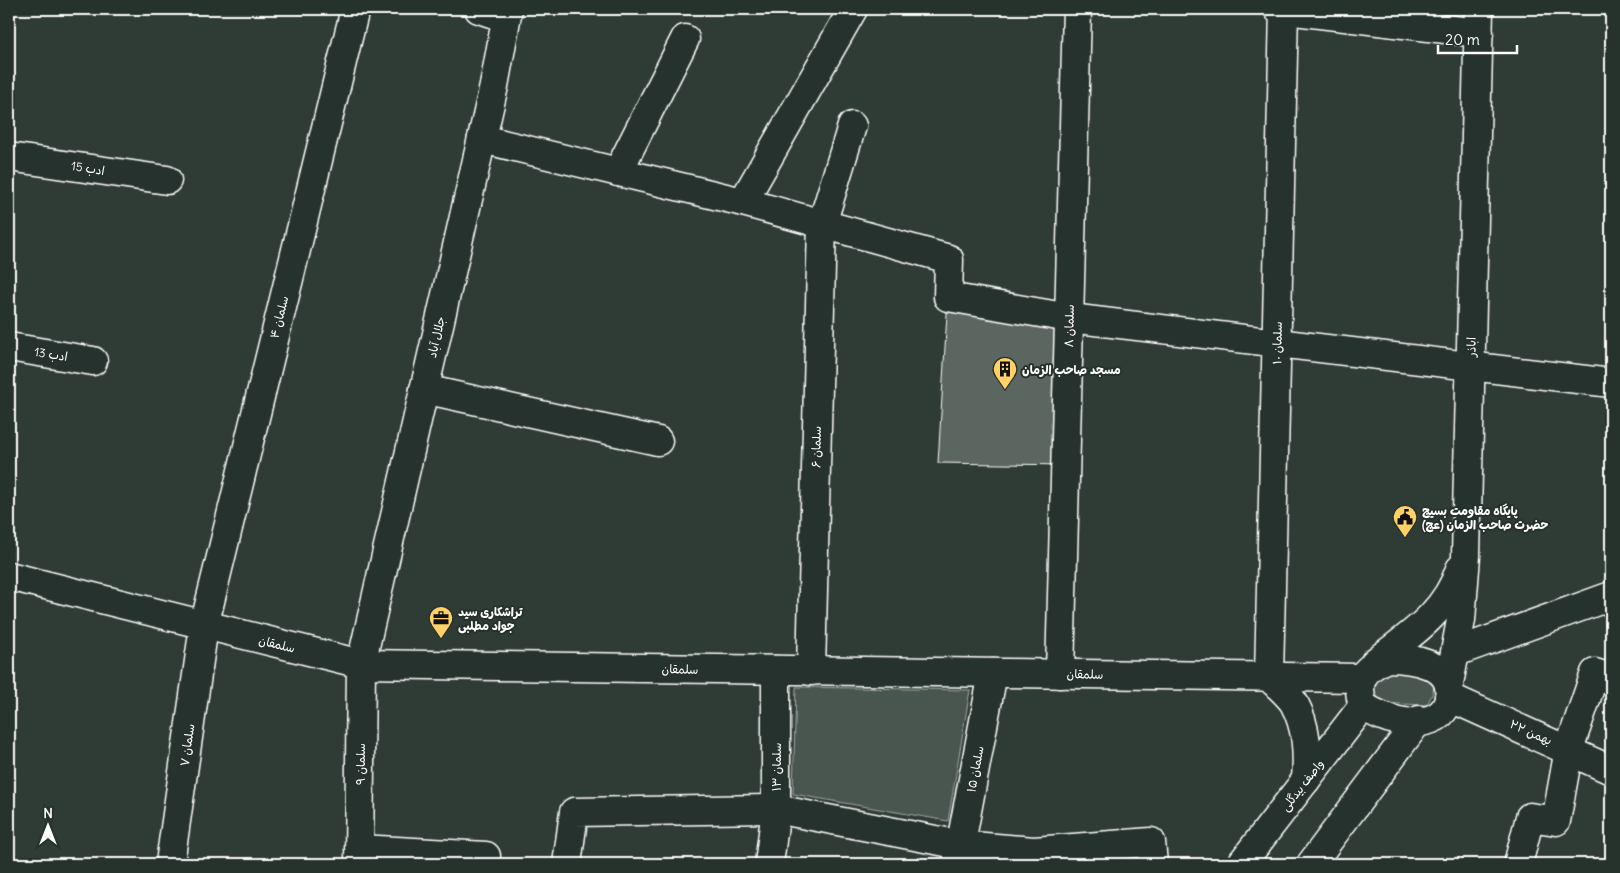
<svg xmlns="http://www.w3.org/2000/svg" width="1620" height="873" font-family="Delius,'Playpen Sans Arabic',sans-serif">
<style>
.green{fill:#4a544f;stroke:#a4aaa7}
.building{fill:#5b6661;stroke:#fff}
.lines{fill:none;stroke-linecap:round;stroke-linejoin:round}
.minor-casing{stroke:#fff;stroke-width:31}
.minor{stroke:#26332d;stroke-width:28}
.labels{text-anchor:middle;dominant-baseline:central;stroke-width:4;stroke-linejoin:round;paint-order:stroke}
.street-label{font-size:12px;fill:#fff;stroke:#26332d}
.poi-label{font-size:12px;font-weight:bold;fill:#fff;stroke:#26332d;text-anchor:start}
</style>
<rect width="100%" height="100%" fill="#2f3b35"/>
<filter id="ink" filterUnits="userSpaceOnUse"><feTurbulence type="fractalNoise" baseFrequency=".02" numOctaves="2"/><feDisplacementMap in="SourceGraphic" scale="10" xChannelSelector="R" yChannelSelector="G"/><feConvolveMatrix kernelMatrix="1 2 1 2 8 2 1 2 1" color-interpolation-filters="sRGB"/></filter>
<g filter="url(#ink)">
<g class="green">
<polygon points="1391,671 1417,671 1434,680 1433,692 1427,705 1380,703 1372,683"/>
<polygon points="796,687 970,690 948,821 793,794"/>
</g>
<polygon class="building" points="948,297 1070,318 1066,465 938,463"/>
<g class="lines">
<g class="minor-casing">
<g id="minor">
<polyline points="479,9 506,18"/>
<polyline points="1278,9 1479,33"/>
<path d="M 1284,9 L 1269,677 C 1277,685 1288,694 1294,703 C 1307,727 1308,753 1306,780"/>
<polyline points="482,139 743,202 949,259 948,297 1070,318 1611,383"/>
<polyline points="9,157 167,180"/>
<polyline points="618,172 685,39"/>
<polyline points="743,202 853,9"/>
<polyline points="9,347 93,361"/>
<polyline points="424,389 658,441"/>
<polyline points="9,576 361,664 1361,678"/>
<polyline points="1456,652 1611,596"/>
<path d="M 1387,658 C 1411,658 1455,663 1449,698 C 1448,705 1443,713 1436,717 C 1413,729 1383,719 1363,706 C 1355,680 1363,669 1387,658 Z"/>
<path d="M 1375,662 C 1410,635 1446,613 1460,569"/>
<polyline points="811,671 822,224 852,126"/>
<polyline points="1060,674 1077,9"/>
<polyline points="1449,684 1461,620 1466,556 1479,9"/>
<polyline points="1449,697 1611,770"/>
<polyline points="360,849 486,856"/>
<polyline points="173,864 171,856 204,626 355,9"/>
<polyline points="359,864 361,664 494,86 508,9"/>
<polyline points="567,864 574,812 776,809 961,845 1034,851 1151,842 1153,864"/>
<polyline points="769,864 776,809 776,670"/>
<polyline points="957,864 993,673"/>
<polyline points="1241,864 1363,706"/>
<polyline points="1311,864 1419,720"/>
<polyline points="1518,864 1530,817 1556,821 1569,749 1595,673 1611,678"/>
</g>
</g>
<use href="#minor" class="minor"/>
</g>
</g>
<defs>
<g id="building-pin" transform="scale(1.25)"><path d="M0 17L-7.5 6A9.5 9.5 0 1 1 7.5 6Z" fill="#ffd166" stroke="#26332d"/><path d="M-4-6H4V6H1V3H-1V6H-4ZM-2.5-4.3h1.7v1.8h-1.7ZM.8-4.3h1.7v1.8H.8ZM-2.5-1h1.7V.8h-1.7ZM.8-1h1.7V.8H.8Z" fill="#111"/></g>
<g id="civic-pin" transform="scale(1.25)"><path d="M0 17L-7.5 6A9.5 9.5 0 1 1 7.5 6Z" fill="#ffd166" stroke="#26332d"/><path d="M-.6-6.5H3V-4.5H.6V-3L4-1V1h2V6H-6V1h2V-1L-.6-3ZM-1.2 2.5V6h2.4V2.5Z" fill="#111"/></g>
<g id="office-pin" transform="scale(1.25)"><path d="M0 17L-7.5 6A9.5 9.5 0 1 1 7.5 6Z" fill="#ffd166" stroke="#26332d"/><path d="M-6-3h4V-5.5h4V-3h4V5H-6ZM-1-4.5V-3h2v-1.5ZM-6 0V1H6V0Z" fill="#111"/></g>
</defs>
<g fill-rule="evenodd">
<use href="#building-pin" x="1005" y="369"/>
<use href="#civic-pin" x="1405" y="517"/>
<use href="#office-pin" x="441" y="618"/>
</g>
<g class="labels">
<g class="street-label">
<text transform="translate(88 168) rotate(9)">ادب 15</text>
<text transform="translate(279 317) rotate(-76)">سلمان ۴</text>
<text transform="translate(1069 326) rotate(-89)">سلمان ۸</text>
<text transform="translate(436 337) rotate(-77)">جلال آباد</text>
<text transform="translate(1277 343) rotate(-89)">سلمان ۱۰</text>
<text transform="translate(1471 347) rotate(-89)">اباذر</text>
<text transform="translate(51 354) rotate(9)">ادب 13</text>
<text transform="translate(816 447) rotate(-89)">سلمان ۶</text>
<text transform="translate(277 644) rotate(14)">سلمقان</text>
<text transform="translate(680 669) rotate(1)">سلمقان</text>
<text transform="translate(1085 674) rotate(1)">سلمقان</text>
<text transform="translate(1531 732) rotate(24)">۲۲ بهمن</text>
<text transform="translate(187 745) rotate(-82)">سلمان ۷</text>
<text transform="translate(360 764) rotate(-90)">سلمان ۹</text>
<text transform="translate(776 767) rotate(-90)">سلمان ۱۳</text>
<text transform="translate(975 769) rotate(-79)">سلمان ۱۵</text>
<text transform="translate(1302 785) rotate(-52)">واصف بیدگلی</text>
</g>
<g class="poi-label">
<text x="1022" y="369">مسجد صاحب الزمان</text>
<text x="1422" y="510">پایگاه مقاومت بسیج<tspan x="1422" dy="14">حضرت صاحب الزمان (عج)</tspan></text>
<text x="458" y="611">تراشکاری سید<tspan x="458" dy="14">جواد مطلبی</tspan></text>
</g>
</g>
<rect width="1620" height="873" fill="none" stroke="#26332d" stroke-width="30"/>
<rect x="15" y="15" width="1590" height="843" fill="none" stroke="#fff" stroke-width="2" filter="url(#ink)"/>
<g transform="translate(48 826)" stroke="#26332d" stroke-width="4" paint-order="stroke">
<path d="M0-4L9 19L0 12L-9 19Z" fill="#ffffff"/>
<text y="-8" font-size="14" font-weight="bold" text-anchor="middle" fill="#ffffff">N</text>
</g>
<path d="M1438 45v8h79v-8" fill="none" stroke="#ffffff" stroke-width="2.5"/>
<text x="1445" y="45" font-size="15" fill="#ffffff" stroke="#26332d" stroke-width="4" paint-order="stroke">20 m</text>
</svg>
